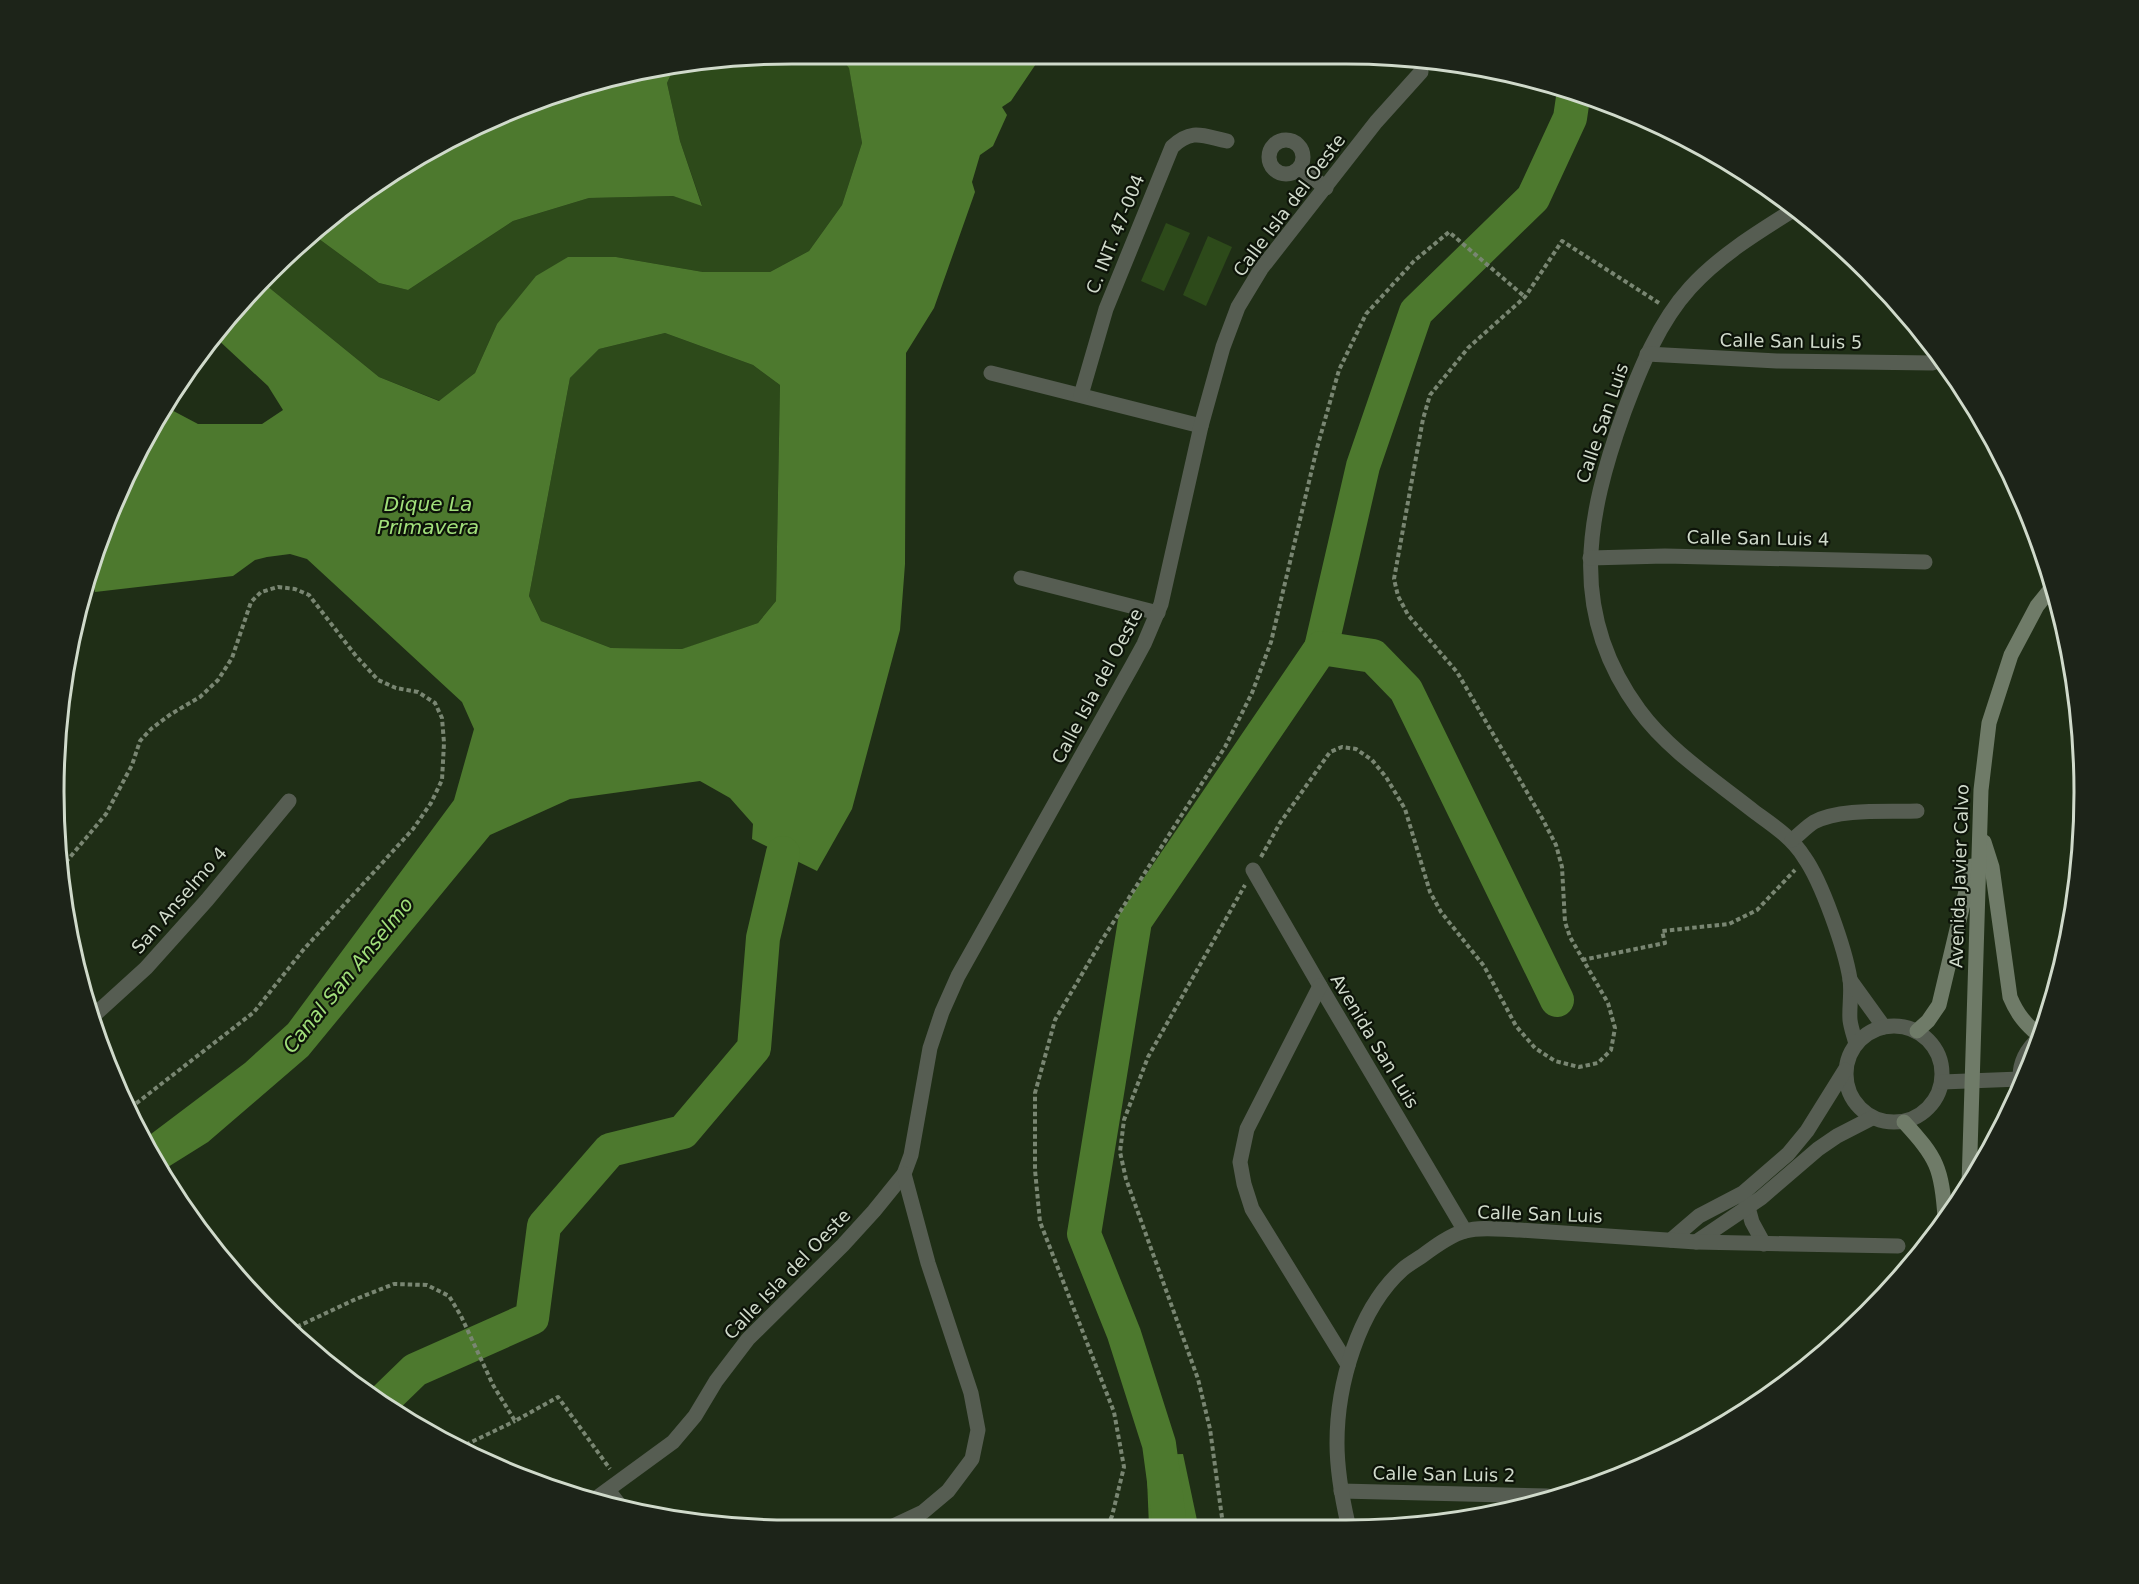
<svg xmlns="http://www.w3.org/2000/svg" width="2139" height="1584" font-family="'DejaVu Sans',sans-serif">
<style>
.green{fill:#2d4a1a}
.water{fill:#4d792e;fill-rule:evenodd}
.lines{fill:none;stroke-linecap:round;stroke-linejoin:round}
.river{stroke:#4d792e;stroke-width:34}
.path{stroke:#798672;stroke-width:4;stroke-dasharray:4.5 3;stroke-linecap:butt}
.street{stroke:#565d52;stroke-width:15}
.secondary{stroke:#6f7b68;stroke-width:15}
.labels{text-anchor:middle;dominant-baseline:central;stroke-width:4.5;stroke-linejoin:round;paint-order:stroke}
.street-label{font-size:18px;fill:#d0dacb;stroke:#0d1409}
.water-label{font-size:20px;font-style:italic;fill:#a2e07b;stroke:#0d1409}
.rim{fill:none;stroke:#d0dacb;stroke-width:3}
</style>
<rect width="100%" height="100%" fill="#1f2e16"/>
<g class="green">
<polygon points="792,54 838,54 849,67 862,143 842,205 809,251 770,272 703,272 616,257 497,324 475,373 440,401 379,377 261,281 270,270 315,236 379,283 408,290 513,221 589,198 673,196 702,205 680,141 667,83 673,70"/>
<polygon points="1166,223 1190,233 1164,291 1141,281"/>
<polygon points="1208,236 1232,247 1206,306 1183,295"/>
<polygon points="665,333 753,365 780,385 776,601 758,623 683,649 611,648 541,621 529,596 570,378 599,349"/>
</g>
<g class="water">
<path d="M 838,54 L 1042,55 L 1011,101 L 1002,107 L 1007,115 L 993,146 L 980,155 L 972,182 L 975,192 L 934,308 L 906,353 L 905,564 L 900,630 L 852,809 L 817,871 L 752,839 L 753,824 L 730,798 L 700,781 L 570,799 L 490,835 L 308,1056 L 208,1142 L 160,1172 L 143,1140 L 245,1063 L 288,1024 L 454,800 L 474,729 L 462,702 L 307,559 L 290,554 L 267,557 L 255,560 L 233,576 L 95,592 L 92,579 L 130,465 L 164,406 L 198,424 L 262,424 L 283,410 L 268,386 L 215,337 L 261,281 L 379,377 L 439,401 L 475,373 L 497,324 L 536,276 L 568,257 L 616,257 L 703,272 L 770,272 L 809,251 L 842,205 L 862,143 L 849,68 ZM 665,333 L 753,365 L 780,385 L 776,601 L 758,623 L 682,649 L 611,648 L 541,621 L 529,596 L 570,378 L 599,349 Z"/>
<polygon points="673,70 667,83 680,141 702,206 673,196 589,198 513,221 408,290 379,283 315,236 423,153 601,79"/>
<polygon points="1183,1454 1198,1525 1149,1526 1146,1455"/>
</g>
<g class="lines">
<g class="river">
<polyline points="1321,648 1363,466 1416,312 1533,198 1570,118 1574,91"/>
<polyline points="382,1402 415,1370 532,1318 544,1226 610,1150 683,1132 754,1048 763,938 783,853"/>
<polyline points="1170,1525 1159,1444 1124,1334 1084,1234 1135,921 1321,648 1373,656 1406,690 1557,1000"/>
</g>
<g class="path">
<polyline points="1261,857 1280,823 1330,752 1342,747 1356,749 1372,760 1386,777 1405,809 1430,892 1441,912 1484,966 1516,1026 1535,1048 1555,1061 1579,1067 1598,1063 1611,1050 1615,1028 1608,1003 1570,937 1565,922 1562,867 1556,845 1542,818 1457,672 1408,615 1398,596 1394,579 1423,419 1430,395 1468,348 1525,297 1562,241 1659,303"/>
<polyline points="61,868 106,814 132,765 140,741 151,729 171,714 200,697 218,680 232,658 251,602 261,592 278,587 295,589 309,595 356,656 378,680 396,688 418,692 435,703 442,718 444,743 442,780 431,803 413,829 304,949 254,1012 129,1109"/>
<polyline points="1582,960 1665,943 1662,931 1729,924 1757,910 1795,870"/>
<polyline points="290,1330 356,1299 394,1284 427,1285 449,1296 461,1316 493,1385 515,1421 558,1397 610,1469"/>
<polyline points="459,1448 515,1421"/>
<polyline points="1223,1525 1210,1429 1198,1379 1126,1179 1120,1152 1124,1120 1148,1057 1245,885"/>
<polyline points="1107,1526 1112,1516 1124,1467 1114,1412 1040,1222 1035,1170 1035,1093 1055,1020 1102,940 1225,747 1252,693 1271,642 1317,448 1339,370 1366,314 1414,261 1449,232 1525,297"/>
</g>
<g class="street">
<circle cx="1286" cy="157" r="17"/>
<polyline points="1300,168 1326,188"/>
<path d="M 1795,209 C 1758,232 1719,256 1690,288 C 1659,322 1640,369 1624,412 C 1586,518 1568,613 1639,710 C 1669,751 1716,781 1756,813 C 1774,826 1792,838 1804,857 C 1822,882 1845,949 1850,979 C 1852,993 1849,1007 1850,1020 C 1851,1028 1854,1036 1856,1044"/>
<polyline points="1647,354 1777,361 1933,363"/>
<polyline points="991,373 1201,426"/>
<path d="M 1081,395 L 1106,309 L 1172,147 C 1192,128 1203,136 1227,141"/>
<polyline points="1590,558 1665,556 1925,562"/>
<polyline points="1021,578 1158,613"/>
<path d="M 1792,840 C 1799,835 1806,827 1814,822 C 1840,808 1888,812 1917,811"/>
<polyline points="1253,870 1320,986 1465,1231"/>
<polyline points="1850,980 1884,1027"/>
<polyline points="1320,986 1247,1129 1240,1162 1244,1184 1252,1209 1348,1365"/>
<polyline points="91,1018 146,968 207,900 289,801"/>
<circle cx="1894" cy="1074" r="48"/>
<polyline points="1942,1082 2020,1079"/>
<path d="M 2021,1085 C 2017,1065 2027,1046 2043,1036"/>
<polyline points="1746,1200 1752,1222 1764,1244"/>
<polyline points="1671,1240 1699,1216 1743,1193 1788,1154 1807,1131 1845,1070"/>
<polyline points="1696,1242 1761,1198 1818,1149 1837,1136 1872,1118"/>
<polyline points="608,1490 618,1503"/>
<polyline points="1341,1491 1547,1496"/>
<polyline points="595,1499 673,1442 695,1416 716,1381 748,1339 843,1245 874,1211 904,1174 911,1155 930,1048 942,1012 958,976 1132,666 1144,644 1161,604 1201,426 1223,347 1238,307 1261,269 1376,122 1421,72"/>
<path d="M 1348,1524 C 1342,1498 1337,1471 1337,1443 C 1337,1385 1358,1309 1403,1269 C 1409,1264 1416,1260 1422,1256 C 1434,1247 1450,1235 1465,1231 C 1482,1226 1503,1230 1520,1230 L 1696,1242 L 1898,1246"/>
<polyline points="891,1527 923,1512 948,1491 972,1459 978,1430 971,1393 928,1263 904,1174"/>
</g>
<g class="secondary">
<path d="M 1984,842 L 1992,867 L 2010,997 C 2017,1014 2026,1025 2041,1037"/>
<polyline points="1917,1031 1928,1021 1939,1005 1972,866"/>
<path d="M 1904,1122 C 1937,1158 1942,1168 1945,1218"/>
<polyline points="1969,1185 1981,790 1989,723 2011,655 2037,606 2054,585"/>
</g>
</g>
<g class="labels">
<g class="street-label">
<text transform="translate(1289 205) rotate(-53)">Calle Isla del Oeste</text>
<text transform="translate(1115 234) rotate(-68)">C. INT. 47-004</text>
<text transform="translate(1791 341) rotate(1)">Calle San Luis 5</text>
<text transform="translate(1602 423) rotate(-71)">Calle San Luis</text>
<text transform="translate(1758 538) rotate(1)">Calle San Luis 4</text>
<text transform="translate(1097 686) rotate(-62)">Calle Isla del Oeste</text>
<text transform="translate(1959 876) rotate(-88)">Avenida Javier Calvo</text>
<text transform="translate(179 900) rotate(-49)">San Anselmo 4</text>
<text transform="translate(1375 1041) rotate(59)">Avenida San Luis</text>
<text transform="translate(1540 1214) rotate(2)">Calle San Luis</text>
<text transform="translate(787 1274) rotate(-46)">Calle Isla del Oeste</text>
<text transform="translate(1444 1474) rotate(1)">Calle San Luis 2</text>
</g>
<g class="water-label">
<text x="428" y="504">Dique La<tspan x="428" dy="23">Primavera</tspan></text>
<text transform="translate(348 975) rotate(-51)">Canal San Anselmo</text>
</g>
</g>
<path d="M0 0H2139V1584H0ZM792 64H1346A728 728 0 0 1 2074 792V792A728 728 0 0 1 1346 1520H792A728 728 0 0 1 64 792V792A728 728 0 0 1 792 64Z" fill="#1d2419" fill-rule="evenodd"/>
<path class="rim" d="M792 64H1346A728 728 0 0 1 2074 792V792A728 728 0 0 1 1346 1520H792A728 728 0 0 1 64 792V792A728 728 0 0 1 792 64Z"/>
</svg>
